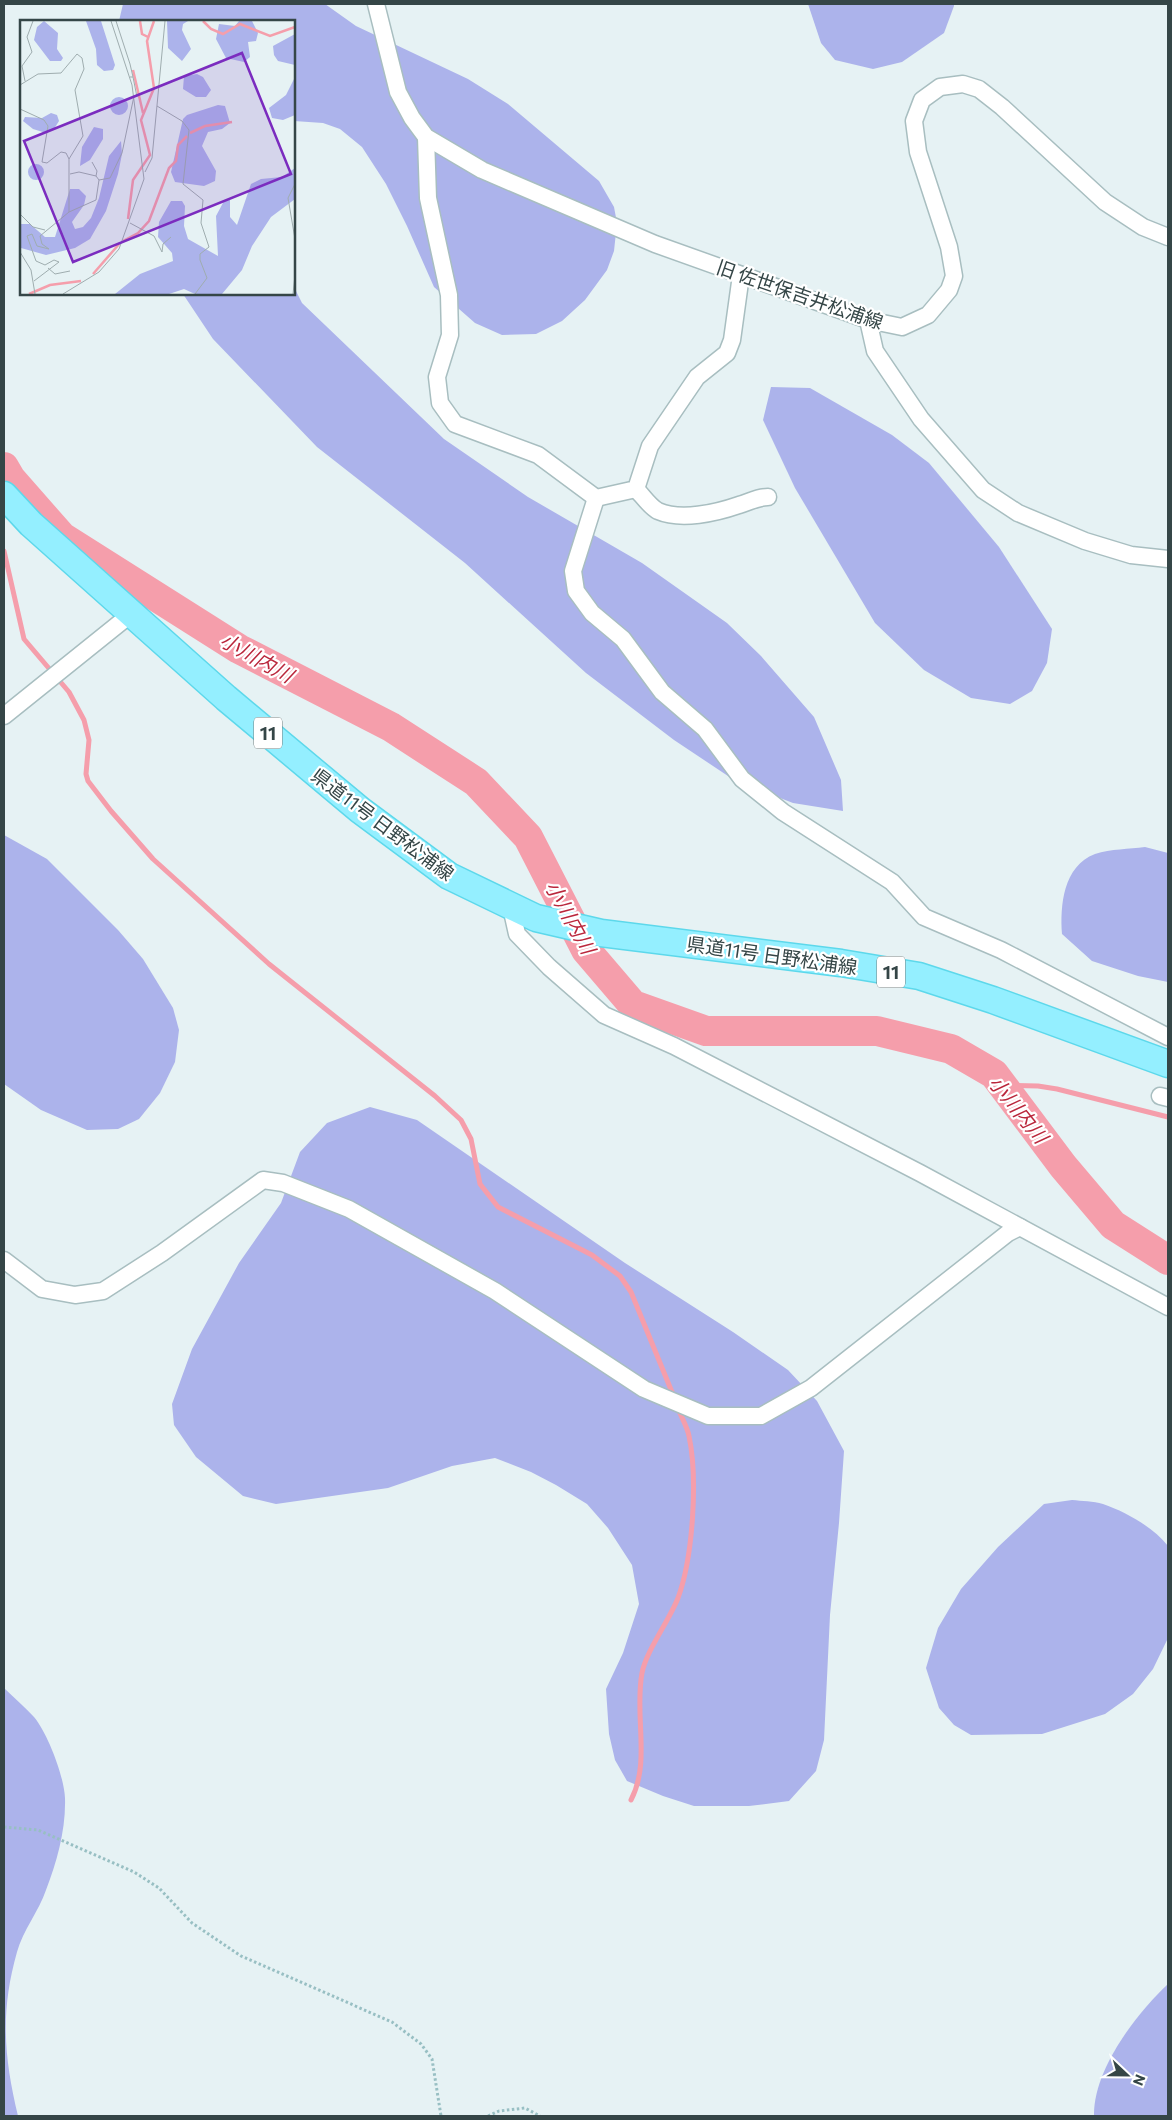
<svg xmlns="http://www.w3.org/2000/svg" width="1172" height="2120" font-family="Commissioner,'Noto Sans JP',sans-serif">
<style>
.green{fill:#acb3eb}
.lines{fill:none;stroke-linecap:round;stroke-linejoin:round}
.stream{stroke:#f59eab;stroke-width:5}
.river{stroke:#f59eab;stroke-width:30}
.minor-casing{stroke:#a8bec0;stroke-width:19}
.primary-casing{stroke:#5dd8eb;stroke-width:29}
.path{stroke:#98bfc3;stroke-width:3;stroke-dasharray:2.5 2.5;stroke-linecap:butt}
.minor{stroke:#fff;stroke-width:16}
.primary{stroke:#94efff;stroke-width:26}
.labels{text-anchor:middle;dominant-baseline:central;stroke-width:4.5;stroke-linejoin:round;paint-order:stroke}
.shield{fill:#fff;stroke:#727e7e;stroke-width:1}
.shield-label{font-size:18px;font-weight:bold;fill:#354647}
.street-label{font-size:19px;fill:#354647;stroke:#fff}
.water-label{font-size:20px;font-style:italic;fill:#ba273c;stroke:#fff}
.inset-river{fill:none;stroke:#f59eab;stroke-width:2.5}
.inset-road{fill:none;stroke:#9fadaf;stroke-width:1}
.view{fill:#7b2cbf;fill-opacity:0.15;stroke:#7b2cbf;stroke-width:2.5}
.inset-edge{fill:none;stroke:#354647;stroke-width:2.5}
</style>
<rect width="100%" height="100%" fill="#e6f2f4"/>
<g class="green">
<polygon points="123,4 325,4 356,26 468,79 508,104 599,181 614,207 617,223 614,251 607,270 585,300 562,321 536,334 502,335 475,323 434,287 407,226 386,184 362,147 340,129 323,123 294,121 294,21 119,21"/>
<polygon points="808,4 954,4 954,6 944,33 902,62 873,69 835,60 821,43"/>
<polygon points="294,287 302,303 444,439 528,497 642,563 727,623 761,656 814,717 841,780 843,811 793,803 734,780 674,740 586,673 465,563 317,447 213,339 183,294 294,294"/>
<polygon points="771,387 810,388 892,435 929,463 999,547 1052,629 1047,663 1032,691 1010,704 971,698 924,670 875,623 795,488 763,420"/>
<polygon points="4,835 47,859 118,930 143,959 173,1008 179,1030 175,1062 160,1093 139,1119 118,1129 87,1130 41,1110 4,1084"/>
<path d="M 1145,847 L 1168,853 L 1168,982 L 1138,976 L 1092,961 L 1062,934 C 1060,906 1063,866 1095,854 C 1111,849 1129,849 1145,847 Z"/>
<polygon points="370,1107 417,1120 625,1263 733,1332 788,1370 817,1401 844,1451 839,1523 830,1615 824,1740 816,1771 789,1801 749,1806 694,1806 663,1796 627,1781 615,1760 609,1734 606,1689 623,1653 639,1604 632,1565 608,1528 587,1504 556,1485 531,1472 495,1458 452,1466 388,1488 276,1504 243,1496 196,1457 174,1425 172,1404 192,1349 239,1263 281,1203 300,1152 327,1123"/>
<path d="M 1072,1500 C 1082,1501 1093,1501 1103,1504 C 1126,1512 1153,1527 1168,1546 L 1168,1638 L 1153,1669 L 1133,1694 L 1105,1714 L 1042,1734 L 971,1735 L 954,1725 L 939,1708 L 926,1668 L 938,1628 L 961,1589 L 998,1547 L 1044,1504 Z"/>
<path d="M 4,1688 C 14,1698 25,1707 34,1717 C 48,1734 64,1776 65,1798 C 66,1829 57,1862 46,1890 C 39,1911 23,1930 17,1952 C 0,2012 4,2057 18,2116 L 4,2116 Z"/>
<path d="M 1168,1984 L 1168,2116 L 1094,2116 C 1093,2070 1136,2014 1168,1984 Z"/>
</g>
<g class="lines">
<g class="stream">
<polyline points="8,488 11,479"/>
<polyline points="4,551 24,639 69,692 84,720 89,740 86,774 88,781 111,811 153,859 269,964 435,1096 461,1120 471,1139 480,1184 498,1207 592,1255 620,1276 631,1292 674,1397"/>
<polyline points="1002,1085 1038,1086 1057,1089 1168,1117"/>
<path d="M 631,1800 C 651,1762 634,1715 642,1673 C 646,1651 669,1621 678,1598 C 693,1557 698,1479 689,1436 C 687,1426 681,1417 678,1408"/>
</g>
<polyline class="river" points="4,467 11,479 62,537 239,649 391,727 476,782 528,837 586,950 633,1005 706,1031 877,1031 951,1049 994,1074 1063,1166 1113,1225 1168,1260"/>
<g class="minor-casing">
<g id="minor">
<polyline points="376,4 398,92 412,118 426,137 482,170 655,244 868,320 902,327 928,315 949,290 954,276 949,247 918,152 914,121 922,100 940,87 963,84 979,89 1002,107 1105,202 1143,227 1168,237"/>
<polyline points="426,137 428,198 449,295 450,335 437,377 440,403 455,424 538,455 596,498 636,489 650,446 697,377 727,353 732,340 741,275"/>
<polyline points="868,320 875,351 921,419 983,490 1018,513 1085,541 1131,555 1168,559"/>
<path d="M 636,489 C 642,495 650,507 658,511 C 681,521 716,513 739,505 C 750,502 757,497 768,497"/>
<polyline points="596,498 573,571 576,591 592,613 623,639 662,692 705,729 742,779 783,812 892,882 924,917 1001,950 1168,1037"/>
<polyline points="4,716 131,614"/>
<polyline points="511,907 517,934 549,967 604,1015 674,1046 920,1173 1168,1307"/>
<polyline points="1160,1096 1168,1098"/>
<polyline points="4,1260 42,1289 75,1295 103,1291 162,1253 263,1180 283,1183 349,1209 495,1291 644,1389 708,1416 761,1416 811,1388 1008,1233 1020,1227"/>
</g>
</g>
<g class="primary-casing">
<polyline id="primary" points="4,495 31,524 226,698 360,810 449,876 536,918 601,933 841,963 919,976 993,1000 1168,1064"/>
</g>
<g class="path">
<polyline points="4,1827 38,1830 134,1872 159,1888 192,1923 241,1956 392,2022 421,2044 432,2059 441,2116"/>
<polyline points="488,2116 499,2111 525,2108 540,2116"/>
</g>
<use href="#minor" class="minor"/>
<use href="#primary" class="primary"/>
</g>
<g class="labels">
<g class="shield">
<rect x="254" y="717.5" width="28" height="31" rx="4"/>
<rect x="877" y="956.5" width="28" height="31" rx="4"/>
</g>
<g class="shield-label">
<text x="268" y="733">11</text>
<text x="891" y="972">11</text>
</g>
<g class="street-label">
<text transform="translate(800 294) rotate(19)">旧 佐世保吉井松浦線</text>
<text transform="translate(383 824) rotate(37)">県道11号 日野松浦線</text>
<text transform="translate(772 955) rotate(8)">県道11号 日野松浦線</text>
</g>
<g class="water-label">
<text transform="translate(257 657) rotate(29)">小川内川</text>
<text transform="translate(571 917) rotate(61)">小川内川</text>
<text transform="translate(1019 1109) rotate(51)">小川内川</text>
</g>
</g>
<g transform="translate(20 20)">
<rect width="275" height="275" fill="#e6f2f4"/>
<path d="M 24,1 L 38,13 L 37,29 L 43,38 L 41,41 L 30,41 L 14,20 L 17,7 ZM 66,1 L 81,1 L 95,45 L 93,50 L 84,51 L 77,45 L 76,29 ZM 147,1 L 168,1 L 163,4 L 162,10 L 171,29 L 162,41 L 148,28 ZM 219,1 L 232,1 L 238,13 L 236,21 L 228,22 L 230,37 L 224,42 L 206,38 L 196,19 L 199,4 L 215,6 ZM 275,14 L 275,45 L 258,41 L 254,35 L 253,26 ZM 177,54 L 183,57 L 191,70 L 186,77 L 176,77 L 163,69 L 164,56 ZM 275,57 L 275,95 L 263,100 L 252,98 L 249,88 L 266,75 ZM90 86a9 9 0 1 1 18 0a9 9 0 1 1-18 0ZM 198,85 L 205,86 L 210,103 L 202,109 L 188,112 L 182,126 L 196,151 L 195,161 L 184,166 L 155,162 L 151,152 L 163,99 L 167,95 ZM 31,93 L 37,95 L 39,101 L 34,109 L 26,113 L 13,109 L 3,101 L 5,97 L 22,98 ZM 74,107 L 83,109 L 83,119 L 70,140 L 60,146 L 62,127 ZM 101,121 L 102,134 L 98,154 L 86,191 L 70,219 L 55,228 L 26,235 L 1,228 L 0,204 L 10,204 L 25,217 L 35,217 L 50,169 L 59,169 L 66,176 L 64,185 L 52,202 L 55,209 L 63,207 L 71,198 L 79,178 L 89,136 ZM8 152a8 8 0 1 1 16 0a8 8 0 1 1-16 0ZM 275,148 L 275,179 L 251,197 L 232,226 L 222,250 L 202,274 L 175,274 L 164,269 L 149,274 L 95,274 L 120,254 L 153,241 L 152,233 L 138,217 L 139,202 L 151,181 L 162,181 L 165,186 L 164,206 L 168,219 L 198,236 L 196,196 L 204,181 L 210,179 L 210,197 L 217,205 L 231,164 L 241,159 L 262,157 Z" fill="#acb3eb"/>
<path class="inset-river" d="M 120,1 L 122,14 L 128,17M 183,1 L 191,9 L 203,14 L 220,4 L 250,16 L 275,7M 113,50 L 123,93M 170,113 L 185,106 L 212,102M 108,199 L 113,160 L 130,135 L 121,100 L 134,68 L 127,21 L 134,1M 103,221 L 118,213 L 129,201 L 149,148 L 156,141 L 158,125 L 167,116M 73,254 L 100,223M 9,274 L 30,265 L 61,261"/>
<path class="inset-road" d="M 96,1 L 110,44 L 113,57 L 110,57M 113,57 L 117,77M 5,61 L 2,46 L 12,32 L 7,17 L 13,1M 0,65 L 18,54 L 41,53 L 57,34 L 62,38 L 64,49 L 55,70 L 63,116 L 49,139M 137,86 L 162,101 L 169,110 L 163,164 L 183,180 L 181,203 L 189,227 L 180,234 L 180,240 L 187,258 L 175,274M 0,89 L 24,100 L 28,106 L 22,142 L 27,143 L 41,132 L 46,133 L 49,139 L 49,192 L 20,216 L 22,224 L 29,229 L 17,226 L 12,214 L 7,216 L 16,241 L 25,245 L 34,240 L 39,242 L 14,261M 72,142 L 77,151 L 76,156M 125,152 L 132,138 L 145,1M 79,160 L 90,158 L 102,133 L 114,76M 275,164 L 268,178 L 275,219M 49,192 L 76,180 L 79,160 L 76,156 L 59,152 L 50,154M 0,194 L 13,207 L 25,210M 110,203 L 134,216 L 142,232 L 143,224 L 151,217M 0,232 L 11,250 L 15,274M 28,248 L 35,254 L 50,251M 43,274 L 79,252 L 99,229 L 124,159 L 112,65 L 91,1M 273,274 L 275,255"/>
<path class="view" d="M 222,33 L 271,154 L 53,242 L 4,121 Z"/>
<rect width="275" height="275" class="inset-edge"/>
</g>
<rect width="1172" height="2120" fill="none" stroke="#354647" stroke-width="10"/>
<g transform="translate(1127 2075) rotate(112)" stroke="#ffffff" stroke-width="4" paint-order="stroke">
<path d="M0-4L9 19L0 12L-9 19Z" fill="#354647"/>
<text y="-8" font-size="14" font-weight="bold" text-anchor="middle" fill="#354647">N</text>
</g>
</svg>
